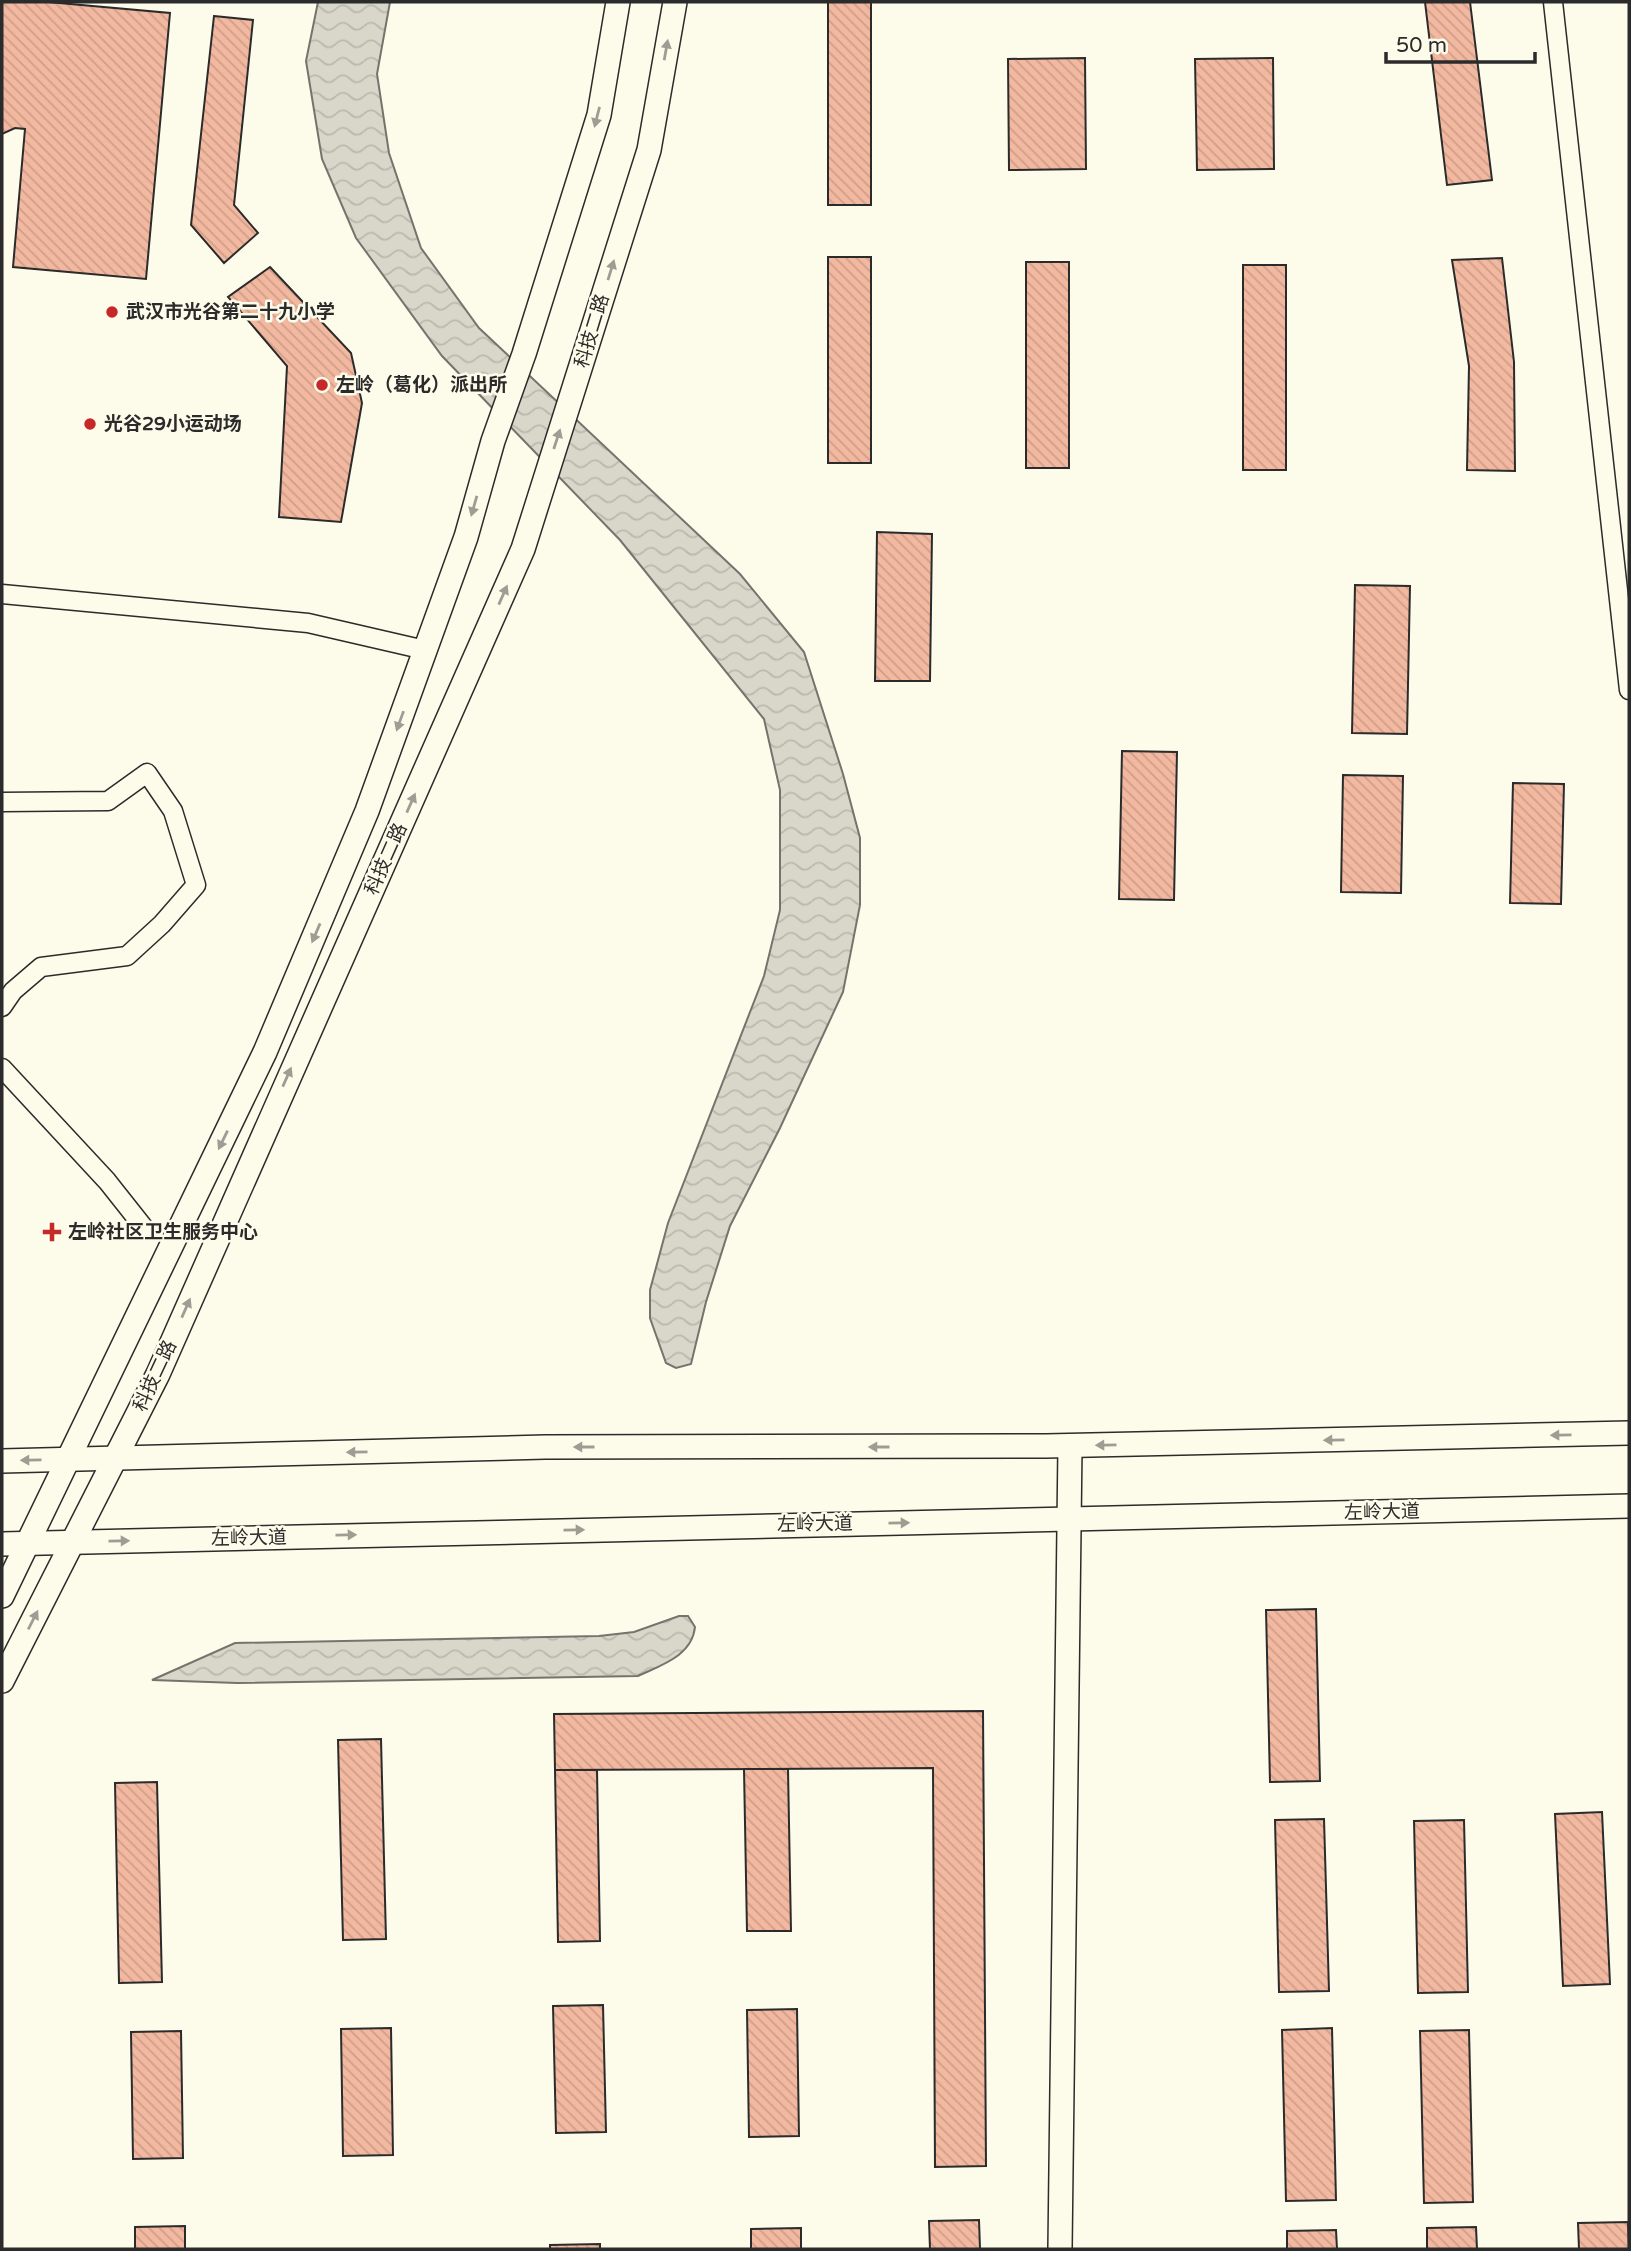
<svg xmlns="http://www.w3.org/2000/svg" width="1631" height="2251" font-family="'Varela Round','Noto Sans SC',sans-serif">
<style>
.water{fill:url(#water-waves);stroke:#74746e;stroke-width:2}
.building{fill:url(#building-back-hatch);stroke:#2b2b2b;stroke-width:2}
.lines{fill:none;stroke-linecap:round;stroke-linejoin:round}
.minor-casing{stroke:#2b2b2b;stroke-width:21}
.tertiary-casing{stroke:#2b2b2b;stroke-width:26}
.minor{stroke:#fdfbea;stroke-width:18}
.tertiary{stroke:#fdfbea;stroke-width:23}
.oneway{fill:#9e9d94}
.poi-dot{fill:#c62828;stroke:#fdfbea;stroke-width:2.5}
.labels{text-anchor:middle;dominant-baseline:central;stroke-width:5;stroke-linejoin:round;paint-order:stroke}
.poi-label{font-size:19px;font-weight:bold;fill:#2b2b2b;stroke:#fdfbea;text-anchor:start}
.street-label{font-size:19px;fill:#2b2b2b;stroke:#fdfbea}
</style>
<defs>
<pattern id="water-waves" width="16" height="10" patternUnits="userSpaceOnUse" patternTransform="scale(1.75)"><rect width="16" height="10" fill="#d8d7c9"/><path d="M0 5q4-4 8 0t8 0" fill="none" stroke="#bab9ad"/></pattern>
<pattern id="building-back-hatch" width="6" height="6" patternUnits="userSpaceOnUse" patternTransform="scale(1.75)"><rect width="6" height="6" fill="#f2b8a0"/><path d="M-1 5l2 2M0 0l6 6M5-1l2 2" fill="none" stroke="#d09e8a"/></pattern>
</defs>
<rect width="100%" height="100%" fill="#fdfbea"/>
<g class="water">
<polygon points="318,2 390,2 377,74 389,153 421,248 479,328 740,574 804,652 843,774 860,838 860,905 843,992 780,1128 730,1226 706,1302 691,1364 676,1368 666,1363 650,1318 650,1290 668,1223 764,976 780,910 780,790 764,719 620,540 442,356 356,238 322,159 306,61"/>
<path d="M 679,1616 L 688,1616 L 695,1627 C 692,1656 661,1665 638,1676 L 237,1683 L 152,1680 L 235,1643 L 599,1636 L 634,1632 Z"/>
</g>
<g class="building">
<polygon points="2,2 48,2 170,13 146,279 13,267 25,129 15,128 2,134"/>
<rect x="828" y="2" width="43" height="203"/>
<polygon points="1425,2 1470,2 1492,180 1447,185"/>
<polygon points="214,16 253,20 234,205 258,233 224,263 191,225"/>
<polygon points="1085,58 1086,169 1009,170 1008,59"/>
<polygon points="1273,58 1274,169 1197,170 1195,59"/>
<rect x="828" y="257" width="43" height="206"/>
<polygon points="1502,258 1514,362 1515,471 1467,470 1469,366 1452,260"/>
<rect x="1026" y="262" width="43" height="206"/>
<rect x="1243" y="265" width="43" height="205"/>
<polygon points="270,267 351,353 362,403 341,522 279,517 287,366 228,297"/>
<polygon points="877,532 932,534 930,681 875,681"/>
<polygon points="1355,585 1410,586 1407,734 1352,733"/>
<polygon points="1122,751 1177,752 1174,900 1119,899"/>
<polygon points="1343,775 1403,776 1401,893 1341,892"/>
<polygon points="1513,783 1564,784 1561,904 1510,903"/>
<polygon points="1316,1609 1320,1781 1270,1782 1266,1610"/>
<polygon points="983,1711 986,2166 935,2167 933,1768 555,1770 554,1714"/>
<polygon points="381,1739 386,1939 343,1940 338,1740"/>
<polygon points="744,1769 788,1769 791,1931 747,1931"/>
<polygon points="555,1770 597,1770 600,1941 558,1942"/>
<polygon points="157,1782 162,1982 119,1983 115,1783"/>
<polygon points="1602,1812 1610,1984 1563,1986 1555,1814"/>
<polygon points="1324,1819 1329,1991 1279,1992 1275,1820"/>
<polygon points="1464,1820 1468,1992 1418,1993 1414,1821"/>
<polygon points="603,2005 606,2132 556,2133 553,2006"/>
<polygon points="797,2009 799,2136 749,2137 747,2010"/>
<polygon points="391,2028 393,2155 343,2156 341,2029"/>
<polygon points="1332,2028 1336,2200 1286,2201 1282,2030"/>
<polygon points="1469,2030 1473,2202 1424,2203 1420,2031"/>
<polygon points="181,2031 183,2158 133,2159 131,2032"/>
<polygon points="979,2220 980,2249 930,2249 929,2221"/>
<polygon points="1628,2222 1629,2249 1579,2249 1578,2223"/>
<polygon points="185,2226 185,2249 135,2249 135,2227"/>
<polygon points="1476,2227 1477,2249 1427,2249 1427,2228"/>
<polygon points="801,2228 801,2249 751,2249 751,2229"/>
<polygon points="1336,2230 1337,2249 1287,2249 1287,2231"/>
<polygon points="600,2244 600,2249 550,2249 550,2245"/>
</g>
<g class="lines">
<g class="minor-casing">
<g id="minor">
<polyline points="1553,2 1629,690"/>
<polyline points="2,594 308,623 425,650"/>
<polyline points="2,802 108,801 147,773 173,811 196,885 162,924 127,956 41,967 13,991 2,1007"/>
<polyline points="2,1068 107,1181 145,1229"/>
</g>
</g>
<g class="tertiary-casing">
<g id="tertiary">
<polyline points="2,1461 545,1447 1046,1446 1629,1433"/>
<polyline points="2,1544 1629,1506"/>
<polyline points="2,1596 265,1052 367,811 466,537 493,441 524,354 599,115 618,2"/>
<polyline points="2,1681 158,1374 523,549 649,150 675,2"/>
<polyline points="1060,2249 1070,1446"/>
</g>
</g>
<use href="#minor" class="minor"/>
<use href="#tertiary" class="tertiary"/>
</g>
<defs><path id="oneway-solid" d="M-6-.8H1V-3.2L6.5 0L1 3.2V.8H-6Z" transform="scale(1.75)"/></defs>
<g class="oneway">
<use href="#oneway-solid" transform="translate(666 50) rotate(-80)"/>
<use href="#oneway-solid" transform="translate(597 117) rotate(104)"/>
<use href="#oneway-solid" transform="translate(611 270) rotate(-73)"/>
<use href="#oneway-solid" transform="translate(557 439) rotate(-72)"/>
<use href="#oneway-solid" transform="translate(474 506) rotate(106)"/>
<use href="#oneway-solid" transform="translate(503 595) rotate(-66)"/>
<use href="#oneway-solid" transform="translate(400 721) rotate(110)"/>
<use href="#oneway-solid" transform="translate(411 803) rotate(-66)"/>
<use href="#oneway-solid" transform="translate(316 933) rotate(113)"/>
<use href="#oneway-solid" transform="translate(287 1077) rotate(-66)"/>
<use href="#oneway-solid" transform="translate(223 1140) rotate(116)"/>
<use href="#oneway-solid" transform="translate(186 1308) rotate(-66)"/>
<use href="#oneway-solid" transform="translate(1561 1435) rotate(179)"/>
<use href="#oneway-solid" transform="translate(1334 1440) rotate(179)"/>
<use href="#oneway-solid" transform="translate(1106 1445) rotate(179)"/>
<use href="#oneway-solid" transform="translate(584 1447) rotate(-180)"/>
<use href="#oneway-solid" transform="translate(879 1447) rotate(180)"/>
<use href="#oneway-solid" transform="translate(357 1452) rotate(179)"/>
<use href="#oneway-solid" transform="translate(31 1460) rotate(179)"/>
<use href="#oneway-solid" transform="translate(899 1523) rotate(-1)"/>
<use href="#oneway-solid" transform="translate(574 1530) rotate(-1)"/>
<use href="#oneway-solid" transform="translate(346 1535) rotate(-1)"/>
<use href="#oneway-solid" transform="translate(119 1541) rotate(-1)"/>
<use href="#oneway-solid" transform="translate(33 1620) rotate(-63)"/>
</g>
<g class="poi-dot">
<circle cx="112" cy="312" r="7"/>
<circle cx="322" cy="385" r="7"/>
<circle cx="90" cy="424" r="7"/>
<path d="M48.5 1221.5h7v7h7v7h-7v7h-7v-7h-7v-7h7z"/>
</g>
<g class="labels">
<g class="poi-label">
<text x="126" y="312">武汉市光谷第二十九小学</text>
<text x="336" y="385">左岭（葛化）派出所</text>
<text x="104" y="424">光谷29小运动场</text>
<text x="68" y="1232">左岭社区卫生服务中心</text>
</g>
<g class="street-label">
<text transform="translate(592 331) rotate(-73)">科技二路</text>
<text transform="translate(386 859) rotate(-66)">科技二路</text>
<text transform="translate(155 1376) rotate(-65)">科技二路</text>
<text transform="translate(1382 1512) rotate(-1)">左岭大道</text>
<text transform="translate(815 1524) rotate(-1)">左岭大道</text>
<text transform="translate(249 1538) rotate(-1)">左岭大道</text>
</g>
</g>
<rect width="1631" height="2251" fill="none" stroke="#2b2b2b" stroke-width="7"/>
<path d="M1386 52v10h149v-10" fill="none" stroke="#2b2b2b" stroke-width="3.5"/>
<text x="1396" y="52" font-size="21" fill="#2b2b2b" stroke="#fdfbea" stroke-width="5" paint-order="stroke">50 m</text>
</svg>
